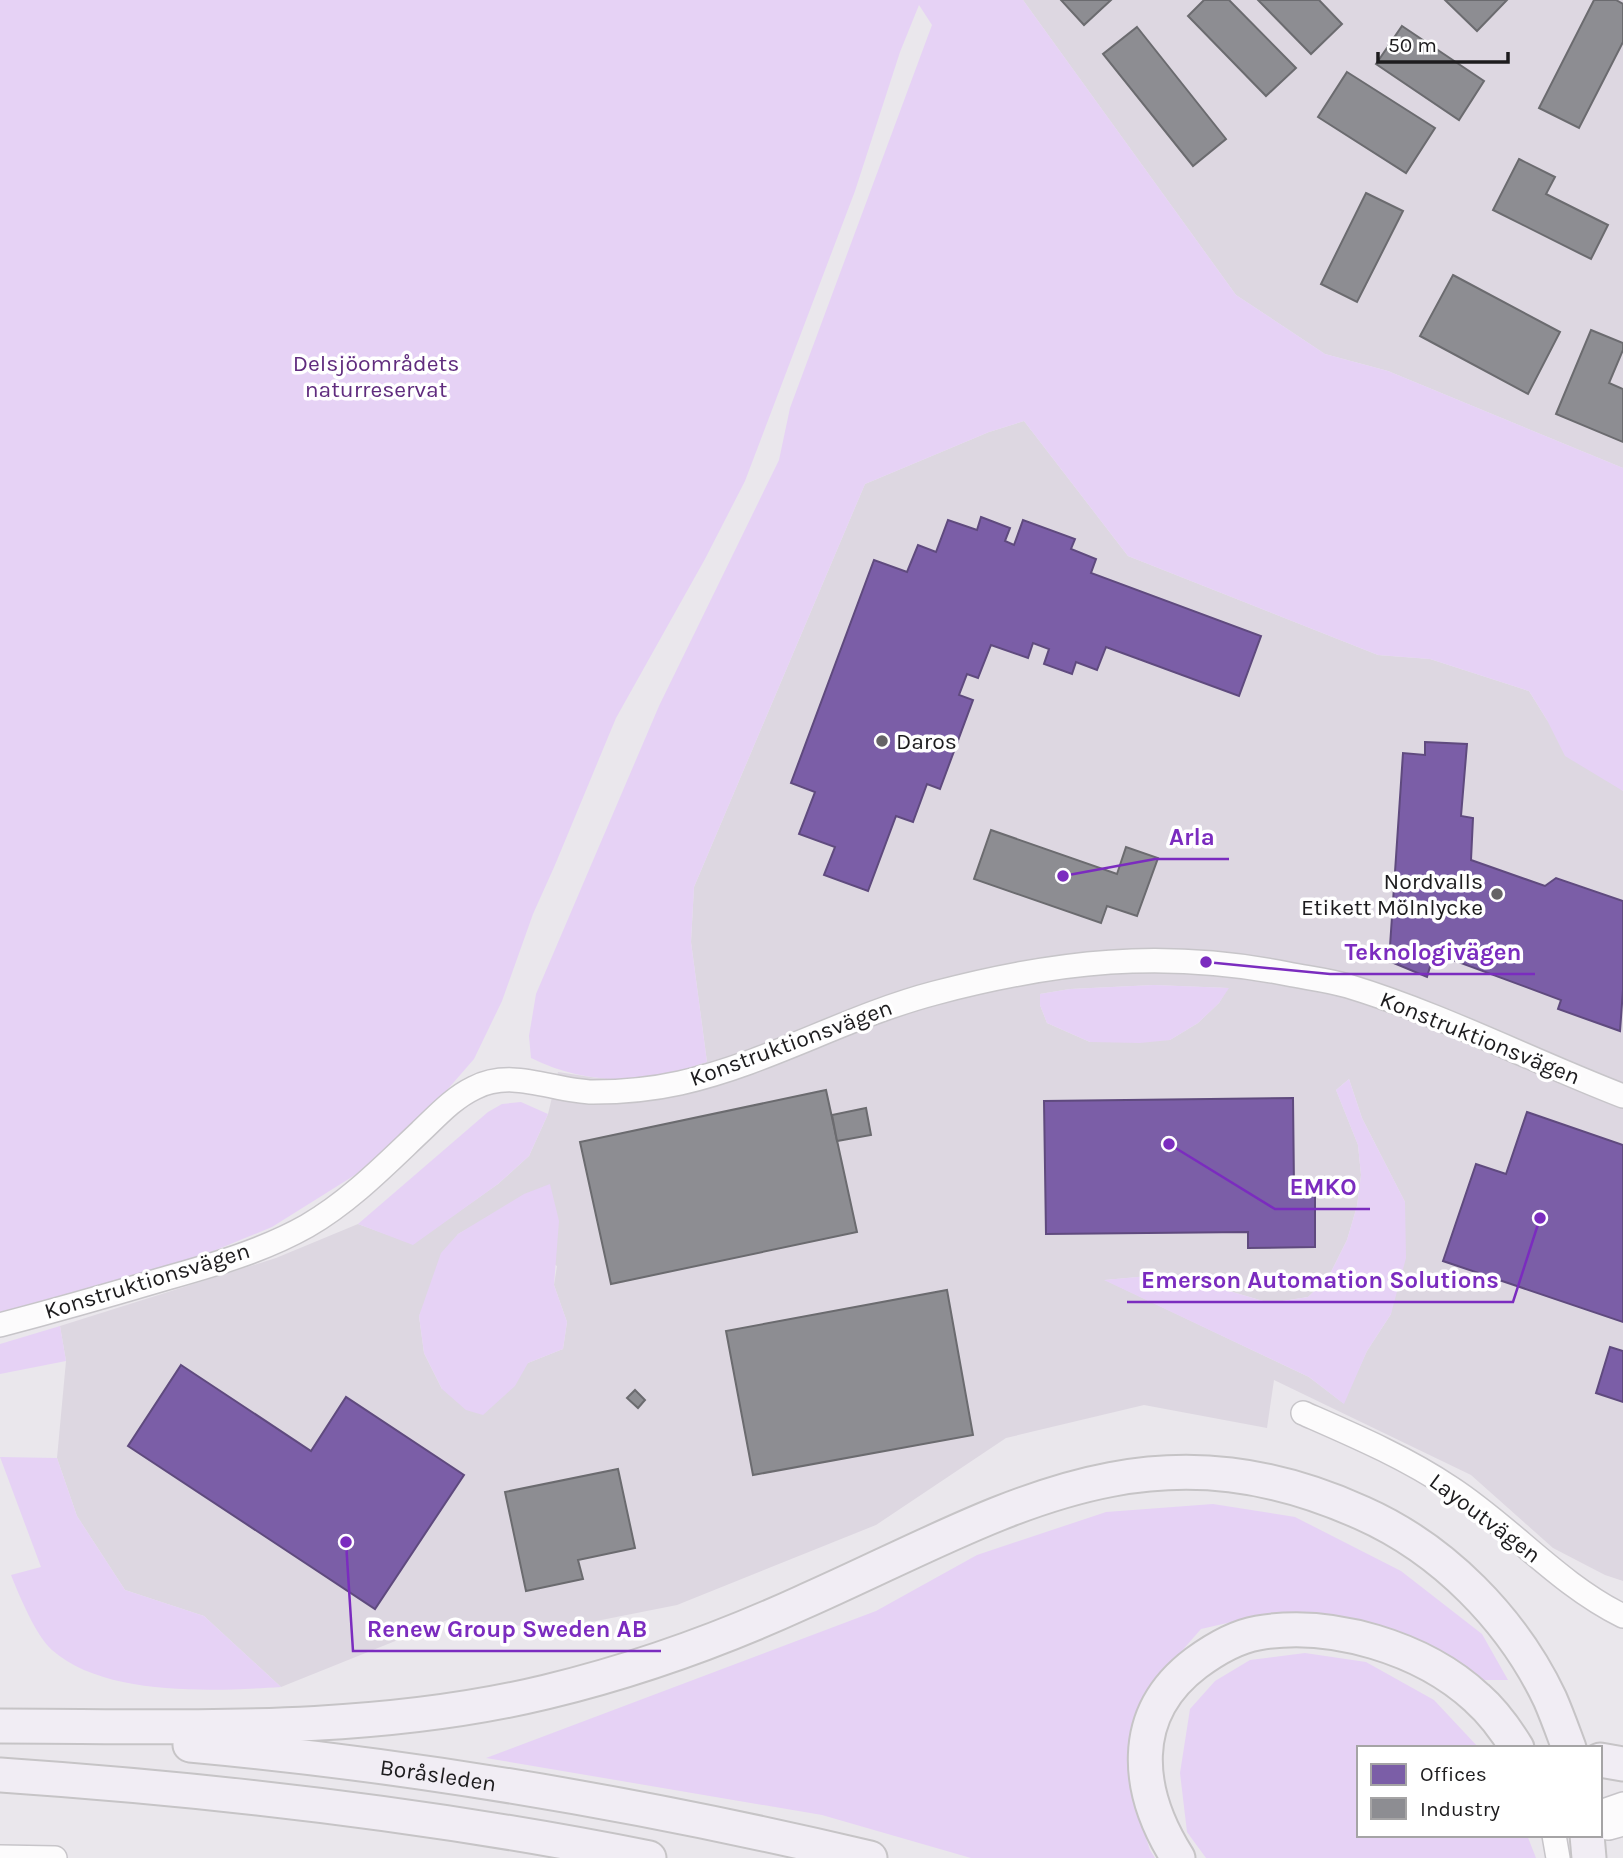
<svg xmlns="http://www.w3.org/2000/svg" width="1623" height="1858" font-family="Karla,sans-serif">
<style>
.built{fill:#ddd7e1;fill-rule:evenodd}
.green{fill:#e6d2f5}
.offices{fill:#7b5ea7;stroke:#5f4a7e;stroke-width:2}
.industry{fill:#8d8d92;stroke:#6b6b6f;stroke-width:2}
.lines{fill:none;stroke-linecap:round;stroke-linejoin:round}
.minor-casing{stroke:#c7c5c9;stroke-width:26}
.highway-casing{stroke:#c6c4c6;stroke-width:37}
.minor{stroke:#fcfbfc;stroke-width:23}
.highway{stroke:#f1edf4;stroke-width:33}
.poi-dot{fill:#656366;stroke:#fff;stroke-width:2.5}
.labels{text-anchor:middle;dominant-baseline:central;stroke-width:7;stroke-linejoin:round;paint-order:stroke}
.park-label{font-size:23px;fill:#602c7e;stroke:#fff}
.poi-label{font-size:23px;fill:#1d1c1e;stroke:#fff;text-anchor:start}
.street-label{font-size:23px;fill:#1d1c1e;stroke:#fff}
.leader{fill:none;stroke:#7b2cbf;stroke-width:2.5}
.callout-dot{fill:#7b2cbf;stroke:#fff;stroke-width:2.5}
.callout-label{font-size:24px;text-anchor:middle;font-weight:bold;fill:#7b2cbf;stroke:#fff;stroke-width:7;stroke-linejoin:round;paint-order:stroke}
</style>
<rect width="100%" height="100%" fill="#eae7ec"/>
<g class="built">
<polygon points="1023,0 1623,0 1623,468 1388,371 1325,354 1236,295"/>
<path d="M 1024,421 L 1128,556 L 1378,655 L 1430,659 L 1529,691 L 1547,720 L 1623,791 L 1623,1581 L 1605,1575 L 1553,1548 L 1471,1475 L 1274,1380 L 1267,1428 L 1144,1405 L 1006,1438 L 876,1525 L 677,1605 L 556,1629 L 450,1619 L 281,1687 L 204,1616 L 125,1590 L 77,1516 L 57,1458 L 66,1361 L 60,1326 L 276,1258 L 358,1224 L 413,1244 L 498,1184 L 529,1156 L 548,1114 L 558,1072 L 597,1078 L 707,1062 L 691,942 L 694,887 L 865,484 L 989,432 ZM 1154,985 L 1228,988 L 1219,1003 L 1198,1023 L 1170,1040 L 1090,1042 L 1047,1023 L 1040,1005 L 1040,994 L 1070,989 ZM 1349,1079 L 1362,1118 L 1405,1202 L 1391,1314 L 1367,1351 L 1343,1403 L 1309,1377 L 1105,1280 L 1171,1274 L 1270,1303 L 1308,1297 L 1328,1278 L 1347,1240 L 1357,1206 L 1361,1175 L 1358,1145 L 1336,1090 ZM 483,1220 L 557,1266 L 554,1285 L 567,1322 L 563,1349 L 528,1363 L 442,1389 L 424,1353 L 419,1316 L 458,1234 Z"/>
</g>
<g class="green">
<path d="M 0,0 L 1023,0 L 1236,295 L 1325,354 L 1388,371 L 1623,468 L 1623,791 L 1565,756 L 1547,720 L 1529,691 L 1430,659 L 1378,655 L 1128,556 L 1024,421 L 989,432 L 865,484 L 694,887 L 691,942 L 707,1062 C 689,1067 668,1076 649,1078 C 606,1082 570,1077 531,1058 L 529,1036 L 536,994 L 659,706 L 779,460 L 790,408 L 932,25 L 919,5 L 900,52 L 855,191 L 745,481 L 705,559 L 616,718 L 555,865 L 533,914 L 502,1001 L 474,1059 L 427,1113 L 355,1175 L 272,1227 L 194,1259 L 0,1312 Z"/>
<polygon points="1154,985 1229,988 1219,1003 1198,1023 1170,1040 1140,1043 1090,1042 1047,1023 1040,1005 1040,994 1070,989"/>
<polygon points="1349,1079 1362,1118 1405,1202 1406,1258 1391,1314 1367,1351 1344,1404 1309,1377 1104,1280 1171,1274 1270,1303 1308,1297 1328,1278 1347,1240 1357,1206 1361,1175 1358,1145 1336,1090"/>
<polygon points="521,1102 548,1114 529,1156 498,1184 413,1245 358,1224 488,1112 502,1104"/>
<polygon points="550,1184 559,1221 554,1285 567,1322 563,1349 528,1363 515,1386 483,1415 466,1410 442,1389 424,1353 419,1316 441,1253 458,1234 524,1194"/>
<polygon points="60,1326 66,1361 0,1374 0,1344"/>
<path d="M 0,1457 L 57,1458 L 77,1516 L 125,1590 L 204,1616 L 281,1687 C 214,1691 105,1697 52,1650 C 36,1636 19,1595 11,1575 L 41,1567 Z"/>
<polygon points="1213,1504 1295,1517 1401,1571 1482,1634 1508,1680 1484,1680 1430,1650 1342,1619 1271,1613 1201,1629 1159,1677 1134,1737 1130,1788 1150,1850 1155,1858 971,1858 822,1815 486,1758 876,1611 977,1555 1106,1512"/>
<polygon points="1305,1653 1366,1662 1434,1700 1479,1748 1359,1748 1359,1835 1527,1835 1536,1858 1206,1858 1187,1832 1180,1773 1190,1709 1215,1681 1250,1660"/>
</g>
<g class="offices">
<polygon points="981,517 1010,528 1005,541 1014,545 1023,520 1075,539 1071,549 1096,559 1091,573 1261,636 1239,696 1106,647 1097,670 1076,662 1072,674 1044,664 1049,649 1033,643 1028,658 991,645 978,678 967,674 959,695 973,700 940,789 927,784 913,822 896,816 868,891 824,875 835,847 799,834 815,792 791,783 874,560 907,572 918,545 936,552 948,520 977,530"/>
<polygon points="1425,742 1467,744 1461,816 1473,818 1471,860 1545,886 1556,878 1623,901 1623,990 1620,1031 1558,1009 1561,1000 1434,953 1427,977 1389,961 1403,753 1425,755"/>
<polygon points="1293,1098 1294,1187 1315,1187 1315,1247 1248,1248 1248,1232 1046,1234 1044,1101"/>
<polygon points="1527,1112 1623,1145 1623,1322 1443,1261 1476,1164 1506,1174"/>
<polygon points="1610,1347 1623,1351 1623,1402 1596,1393"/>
<polygon points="181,1365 311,1451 346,1397 464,1475 375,1609 128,1446"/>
</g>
<g class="industry">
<polygon points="1061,0 1111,0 1084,25"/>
<polygon points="1204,0 1229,0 1296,68 1266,96 1188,16"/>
<polygon points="1258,0 1319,0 1342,24 1311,54"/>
<polygon points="1445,0 1507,0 1477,31"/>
<polygon points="1594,0 1616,0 1623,4 1623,42 1579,128 1539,108"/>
<polygon points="1402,26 1484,81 1459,120 1376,64"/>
<polygon points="1137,27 1226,139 1193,166 1103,54"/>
<polygon points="1347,72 1435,128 1406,173 1318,117"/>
<polygon points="1519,159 1555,177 1546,194 1608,225 1591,259 1493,210"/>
<polygon points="1366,193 1403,211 1357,302 1321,284"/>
<polygon points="1453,275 1560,332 1528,394 1420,336"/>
<polygon points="1591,330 1623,343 1623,350 1609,383 1623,389 1623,442 1556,414"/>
<polygon points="991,830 1117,874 1126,847 1158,858 1137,916 1107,906 1101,923 974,879"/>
<polygon points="826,1090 857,1232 611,1284 580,1142"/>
<polygon points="866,1108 871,1135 837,1141 832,1115"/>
<polygon points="947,1290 973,1435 753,1475 726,1331"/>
<polygon points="635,1390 645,1400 638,1408 627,1398"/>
<polygon points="618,1469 635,1548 578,1560 583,1579 526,1591 505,1492"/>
</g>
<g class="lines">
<g class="minor-casing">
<g id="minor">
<path d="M 0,1325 C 53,1311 106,1296 160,1280 C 209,1266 261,1252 307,1226 C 350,1201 384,1166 420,1132 C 437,1116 453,1098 474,1088 C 512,1068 553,1091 593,1092 C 622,1092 653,1089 680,1083 C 769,1063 847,1016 935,993 C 1056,961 1163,949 1288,974 C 1308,978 1328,980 1348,986 C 1443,1015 1530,1060 1623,1096"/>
<path d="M 1303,1413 C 1353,1435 1405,1457 1451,1488 C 1511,1527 1558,1584 1623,1616"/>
<polyline points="1600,1812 1623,1804"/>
<polyline points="1600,1827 1609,1828 1623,1824"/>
<polyline points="1554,1835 1558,1858"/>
<polyline points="0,1857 55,1858"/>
</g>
</g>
<g class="highway-casing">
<g id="highway">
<path d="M 0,1726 C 183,1726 368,1735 546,1692 C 633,1671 720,1640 801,1603 C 998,1516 1143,1414 1362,1513 C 1443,1549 1512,1619 1550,1699 C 1557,1715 1563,1732 1569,1748"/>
<path id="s1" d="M 190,1745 C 419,1766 646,1805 870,1858"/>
<polyline points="1600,1760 1623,1764"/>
<path d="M 0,1775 C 218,1790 435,1815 649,1858"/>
<polyline points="1587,1835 1589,1858"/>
<path d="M 1178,1858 C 1136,1792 1127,1715 1196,1663 C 1215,1649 1235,1637 1258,1633 C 1331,1620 1423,1648 1477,1698 C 1493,1712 1506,1730 1517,1748"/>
</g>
</g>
<use href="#minor" class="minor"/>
<use href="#highway" class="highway"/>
</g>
<g class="poi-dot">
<circle cx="882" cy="741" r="7"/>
<circle cx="1497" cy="894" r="7"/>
</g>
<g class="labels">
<g class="park-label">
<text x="376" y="363">Delsjöområdets<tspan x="376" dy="26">naturreservat</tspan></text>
</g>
<g class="poi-label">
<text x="896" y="741">Daros</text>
<text x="1483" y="881" text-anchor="end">Nordvalls<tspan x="1483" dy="26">Etikett Mölnlycke</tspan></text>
</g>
<g class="street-label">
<text transform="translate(1480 1038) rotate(22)">Konstruktionsvägen</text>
<text transform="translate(791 1043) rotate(-20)">Konstruktionsvägen</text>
<text transform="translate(147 1281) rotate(-17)">Konstruktionsvägen</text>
<text transform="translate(1485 1518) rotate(37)">Layoutvägen</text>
<text stroke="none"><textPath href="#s1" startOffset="250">Boråsleden</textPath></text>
</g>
</g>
<path class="leader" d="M1063 876L1155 859H1229M1206 962L1330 974H1535M1169 1144L1275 1209H1370M1540 1218L1513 1302H1127M346 1542L353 1651H661"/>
<g class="callout-dot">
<circle cx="1063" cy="876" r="7"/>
<circle cx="1206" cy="962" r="7"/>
<circle cx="1169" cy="1144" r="7"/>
<circle cx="1540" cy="1218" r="7"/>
<circle cx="346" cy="1542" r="7"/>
</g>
<g class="callout-label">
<text x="1192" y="845">Arla</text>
<text x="1433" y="960">Teknologivägen</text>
<text x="1323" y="1195">EMKO</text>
<text x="1320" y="1288">Emerson Automation Solutions</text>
<text x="507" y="1637">Renew Group Sweden AB</text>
</g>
<rect x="1357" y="1746" width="245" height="91" fill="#ffffff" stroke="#a5a4a5" stroke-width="2"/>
<rect x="1371" y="1764" width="35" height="21" fill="#7b5ea7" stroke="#a5a4a5" stroke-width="2"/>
<text x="1420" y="1781" font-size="21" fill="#1d1c1e">Offices</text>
<rect x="1371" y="1798" width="35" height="21" fill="#8d8d92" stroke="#a5a4a5" stroke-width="2"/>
<text x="1420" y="1816" font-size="21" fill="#1d1c1e">Industry</text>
<path d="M1378 52v10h130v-10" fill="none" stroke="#1d1c1e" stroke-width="3.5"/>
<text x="1388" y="52" font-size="21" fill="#1d1c1e" stroke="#ffffff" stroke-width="5" paint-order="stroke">50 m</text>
</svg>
